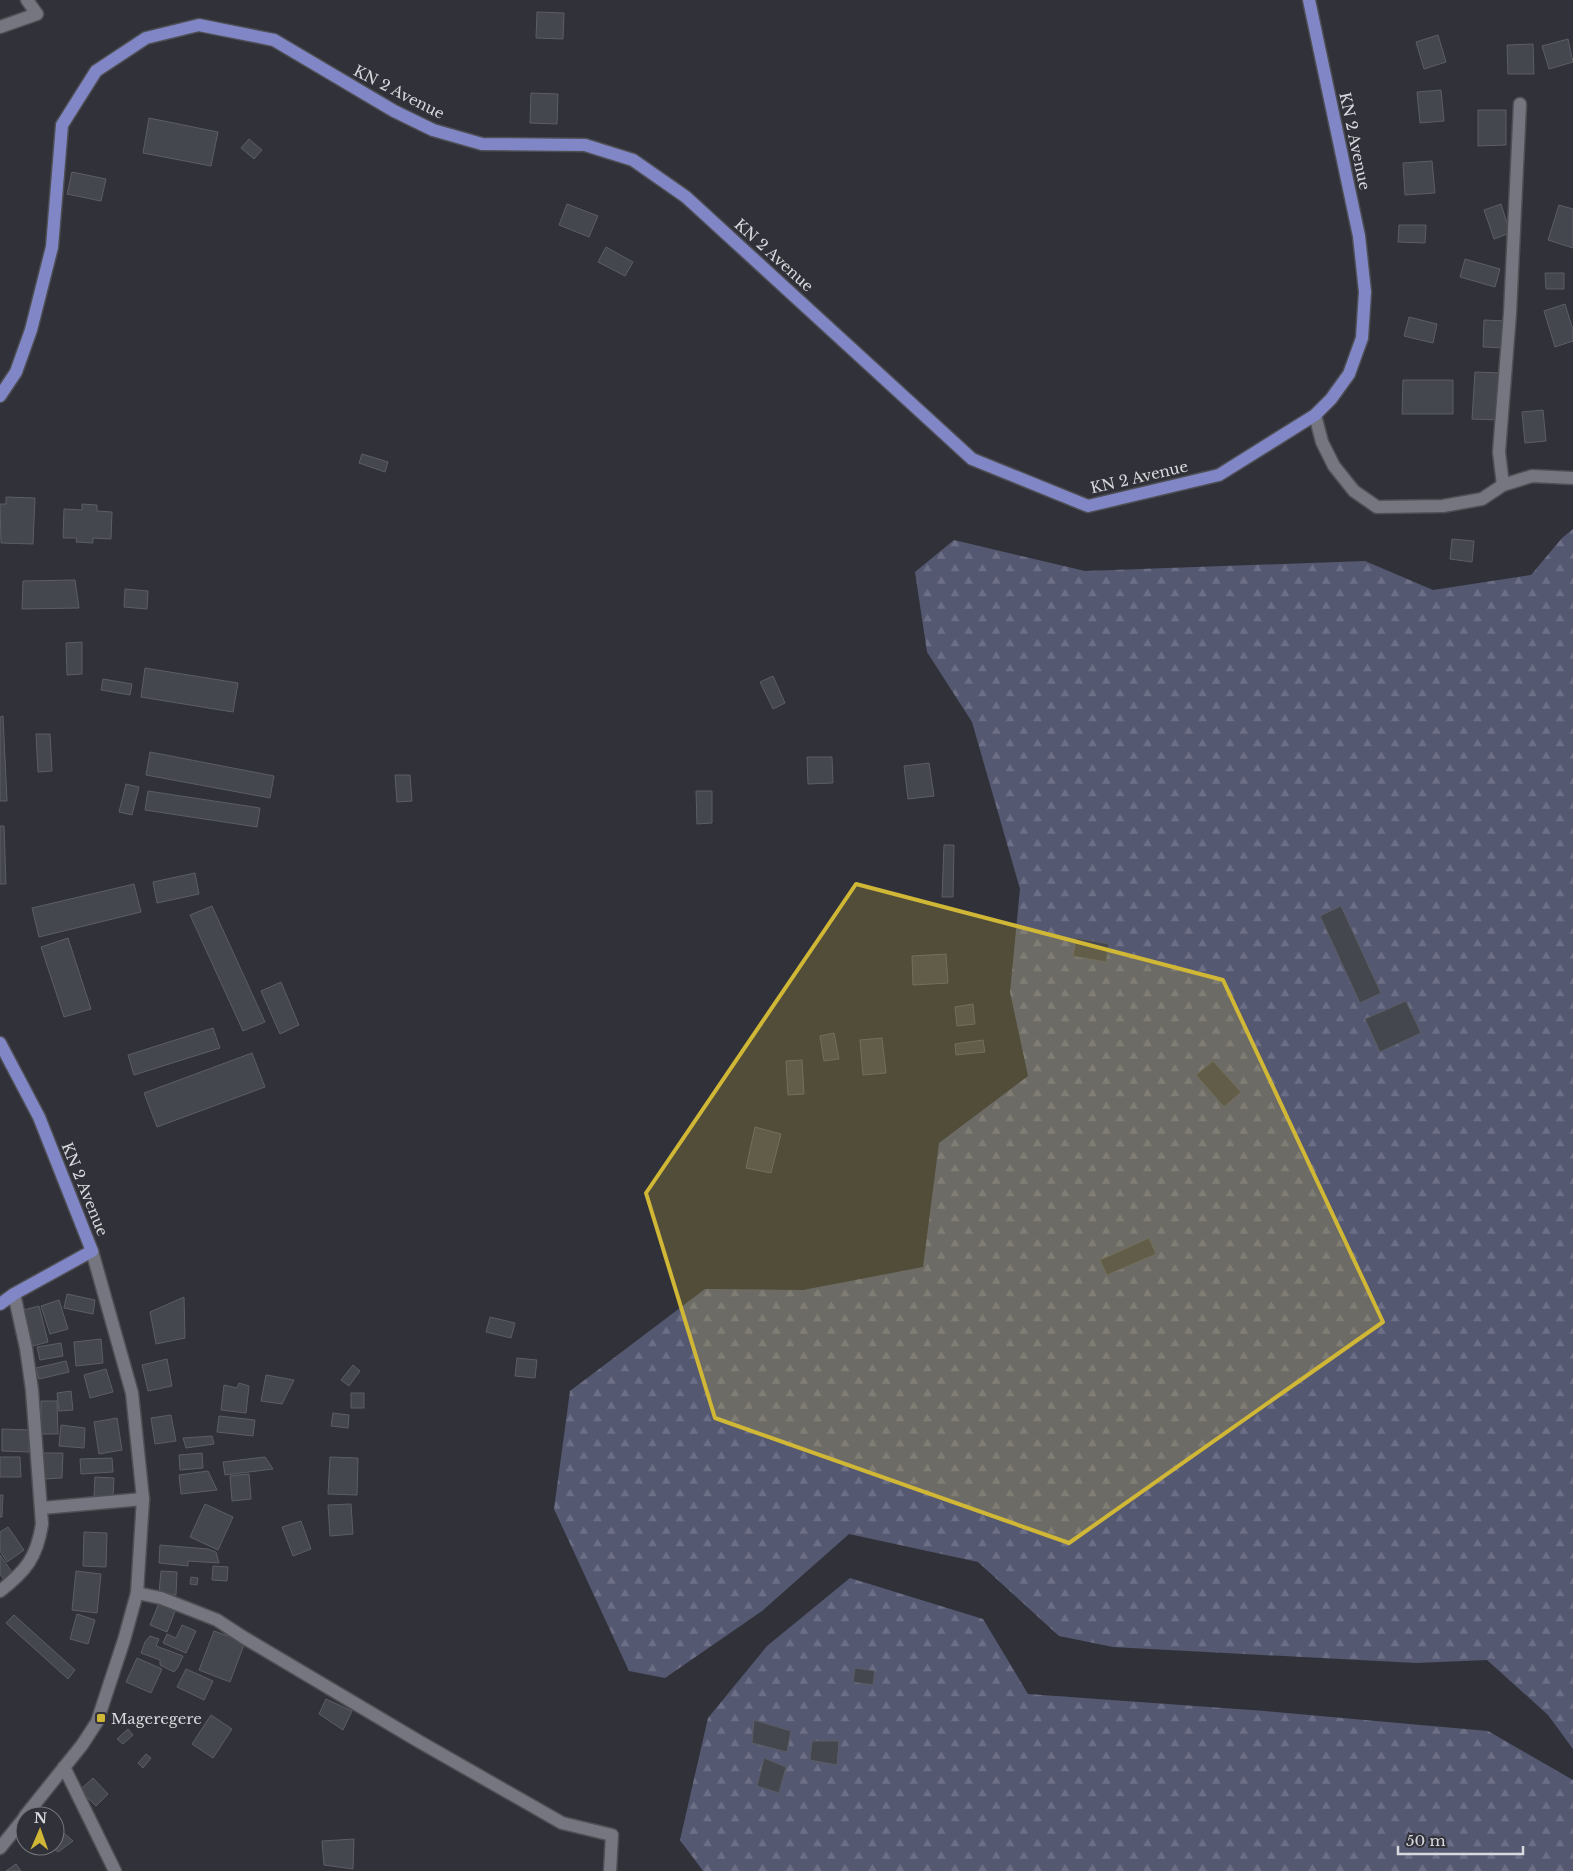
<svg xmlns="http://www.w3.org/2000/svg" width="1573" height="1871" font-family="'Libre Baskerville',serif">
<style>
.forest{fill:url(#forest-firs)}
.building{fill:#45474e;stroke:#5c5d65}
.lines{fill:none;stroke-linecap:round;stroke-linejoin:round}
.minor-casing{stroke:#4e4f55;stroke-width:15}
.major-casing{stroke:#4e4f55;stroke-width:15}
.minor{stroke:#75767f;stroke-width:12}
.major{stroke:#8187c6;stroke-width:12}
.marked{fill:#d0b736;fill-opacity:0.2;stroke:#d0b736;stroke-width:4;stroke-linejoin:round}
.poi-dot{fill:#d0b736;stroke:#313239;stroke-width:2}
.labels{text-anchor:middle;dominant-baseline:central;stroke-width:4;stroke-linejoin:round;paint-order:stroke}
.street-label{font-size:15px;fill:#d8d9de;stroke:#313239}
.poi-label{font-size:15px;fill:#d8d9de;stroke:#313239;text-anchor:start}
</style>
<defs>
<pattern id="forest-firs" width="22" height="20" patternUnits="userSpaceOnUse" patternTransform="scale(1.25)"><rect width="22" height="20" fill="#545871"/><path d="M5 1l3.5 6h-7zM16 11l3.5 6h-7z" fill="#6c6f85"/></pattern>
</defs>
<rect width="100%" height="100%" fill="#313239"/>
<g class="forest">
<polygon points="1573,529 1573,1749 1548,1715 1487,1660 1416,1663 1113,1647 1059,1636 978,1562 849,1534 762,1611 665,1678 629,1671 554,1509 570,1391 705,1289 803,1290 923,1267 939,1143 1028,1076 1010,992 1020,889 972,722 927,652 915,572 954,540 1085,571 1365,561 1433,590 1531,575 1562,538"/>
<polygon points="850,1578 983,1619 1028,1694 1265,1711 1488,1731 1573,1780 1573,1871 703,1871 680,1840 708,1718 767,1646"/>
</g>
<g class="building">
<polygon points="537,12 564,13 563,39 536,38"/>
<polygon points="1438,35 1446,62 1424,69 1416,42"/>
<polygon points="1568,39 1573,62 1549,69 1542,46"/>
<polygon points="1533,44 1534,74 1508,74 1507,45"/>
<polygon points="1441,90 1444,121 1420,123 1417,92"/>
<polygon points="531,93 558,94 557,124 530,123"/>
<polygon points="1478,110 1506,110 1506,145 1478,146"/>
<polygon points="149,118 218,132 211,166 143,153"/>
<polygon points="249,139 262,150 254,159 241,148"/>
<polygon points="1432,161 1435,193 1405,195 1403,163"/>
<polygon points="72,172 106,179 101,201 67,194"/>
<polygon points="567,204 598,216 589,237 559,225"/>
<polygon points="1501,204 1510,233 1494,239 1484,210"/>
<polygon points="1559,205 1573,209 1573,248 1548,240"/>
<polygon points="1399,225 1426,225 1425,243 1398,242"/>
<polygon points="606,247 633,262 625,276 598,262"/>
<polygon points="1465,259 1500,269 1495,287 1460,277"/>
<polygon points="1545,273 1564,273 1564,289 1546,289"/>
<polygon points="1565,304 1573,330 1573,341 1555,347 1544,311"/>
<polygon points="1409,317 1437,324 1433,343 1404,336"/>
<polygon points="1484,320 1507,321 1506,348 1483,347"/>
<polygon points="1475,372 1502,373 1499,420 1472,419"/>
<polygon points="1403,380 1453,380 1453,414 1402,414"/>
<polygon points="1543,410 1546,441 1525,443 1522,412"/>
<polygon points="362,454 388,462 385,472 359,463"/>
<polygon points="6,497 35,498 33,544 1,543 0,504 6,504"/>
<polygon points="82,504 97,505 97,511 112,512 111,539 93,538 93,543 76,542 77,538 63,538 64,509 82,510"/>
<polygon points="1452,539 1474,541 1472,562 1450,559"/>
<polygon points="75,580 79,608 22,609 23,581"/>
<polygon points="125,589 148,591 147,609 124,607"/>
<polygon points="82,642 82,674 67,675 66,643"/>
<polygon points="145,668 238,683 233,712 141,697"/>
<polygon points="773,676 785,703 773,709 760,682"/>
<polygon points="103,679 132,684 130,695 101,690"/>
<polygon points="3,716 7,801 0,801 0,717"/>
<polygon points="36,734 50,734 52,771 38,772"/>
<polygon points="150,752 274,776 270,798 146,775"/>
<polygon points="807,757 832,757 833,783 808,784"/>
<polygon points="929,763 934,796 908,799 904,766"/>
<polygon points="395,775 410,775 412,801 397,802"/>
<polygon points="126,784 139,787 132,815 119,812"/>
<polygon points="148,791 260,808 257,827 145,810"/>
<polygon points="696,791 712,791 712,823 697,824"/>
<polygon points="0,826 4,826 6,884 0,884"/>
<polygon points="944,845 954,845 953,897 942,897"/>
<polygon points="195,873 199,894 157,903 153,882"/>
<polygon points="134,884 141,912 39,937 32,908"/>
<polygon points="212,906 265,1022 243,1031 190,915"/>
<polygon points="1341,906 1381,993 1360,1003 1320,916"/>
<polygon points="68,938 91,1009 64,1017 41,947"/>
<polygon points="1076,938 1109,944 1106,962 1073,956"/>
<polygon points="946,954 948,983 913,985 912,956"/>
<polygon points="281,982 299,1025 280,1034 261,991"/>
<polygon points="1406,1001 1421,1033 1380,1052 1365,1019"/>
<polygon points="973,1004 975,1024 957,1026 955,1007"/>
<polygon points="213,1028 220,1048 134,1075 128,1055"/>
<polygon points="834,1033 839,1059 824,1061 820,1036"/>
<polygon points="882,1038 886,1073 863,1075 860,1040"/>
<polygon points="983,1040 985,1052 956,1055 955,1044"/>
<polygon points="252,1053 265,1087 157,1127 144,1093"/>
<polygon points="802,1060 804,1094 788,1095 786,1061"/>
<polygon points="1213,1061 1241,1092 1224,1107 1196,1075"/>
<polygon points="755,1127 781,1134 771,1173 746,1168"/>
<polygon points="1149,1238 1156,1254 1107,1275 1100,1260"/>
<polygon points="67,1294 95,1300 93,1314 64,1308"/>
<polygon points="184,1297 185,1338 156,1344 150,1312"/>
<polygon points="59,1300 68,1329 50,1334 41,1306"/>
<polygon points="39,1306 48,1342 29,1347 20,1311"/>
<polygon points="490,1317 515,1323 511,1338 486,1332"/>
<polygon points="101,1339 103,1363 76,1366 74,1342"/>
<polygon points="61,1343 63,1356 40,1360 37,1347"/>
<polygon points="517,1358 537,1360 535,1378 515,1376"/>
<polygon points="167,1359 172,1386 148,1391 142,1365"/>
<polygon points="66,1361 69,1372 39,1379 36,1368"/>
<polygon points="353,1365 360,1371 349,1386 341,1380"/>
<polygon points="106,1369 113,1392 90,1398 84,1375"/>
<polygon points="266,1375 294,1380 282,1404 261,1401"/>
<polygon points="239,1383 249,1386 246,1413 221,1410 224,1385 237,1388"/>
<polygon points="71,1391 73,1410 59,1411 57,1393"/>
<rect x="351" y="1393" width="13" height="15"/>
<polygon points="41,1401 57,1401 58,1434 41,1434"/>
<polygon points="333,1413 349,1415 348,1428 331,1426"/>
<polygon points="171,1415 176,1441 155,1444 151,1418"/>
<polygon points="219,1416 255,1420 253,1436 217,1432"/>
<polygon points="117,1418 122,1450 99,1454 94,1422"/>
<polygon points="61,1425 85,1428 84,1448 59,1446"/>
<polygon points="2,1429 30,1430 29,1452 2,1451"/>
<polygon points="212,1436 214,1444 186,1448 183,1438"/>
<polygon points="42,1453 63,1453 62,1478 44,1479"/>
<polygon points="202,1453 203,1468 180,1470 179,1455"/>
<polygon points="0,1457 20,1457 21,1477 0,1477"/>
<polygon points="265,1457 273,1469 225,1475 223,1462"/>
<polygon points="330,1457 358,1458 357,1495 328,1494"/>
<polygon points="112,1458 113,1472 81,1474 80,1459"/>
<polygon points="208,1471 217,1490 181,1494 179,1475"/>
<polygon points="249,1474 251,1499 232,1501 230,1476"/>
<polygon points="95,1477 114,1478 113,1498 94,1496"/>
<polygon points="0,1495 3,1495 2,1517 0,1517"/>
<polygon points="205,1504 233,1517 218,1550 190,1537"/>
<polygon points="351,1504 353,1534 330,1536 328,1505"/>
<polygon points="301,1521 311,1549 293,1556 282,1527"/>
<polygon points="8,1527 24,1550 7,1562 0,1551 0,1532"/>
<polygon points="84,1532 107,1533 106,1567 83,1566"/>
<polygon points="160,1545 208,1549 216,1552 219,1563 188,1561 188,1566 159,1563"/>
<polygon points="0,1555 14,1575 5,1581 0,1574"/>
<polygon points="213,1566 228,1567 227,1581 212,1580"/>
<polygon points="76,1571 101,1574 97,1613 72,1610"/>
<polygon points="161,1571 177,1572 176,1595 159,1593"/>
<polygon points="191,1577 198,1578 197,1585 190,1584"/>
<polygon points="159,1603 176,1609 167,1632 150,1625"/>
<polygon points="77,1614 95,1620 88,1644 70,1639"/>
<polygon points="14,1615 75,1670 68,1679 6,1623"/>
<polygon points="182,1625 196,1631 186,1653 163,1643 167,1634 176,1638"/>
<polygon points="214,1631 245,1642 230,1682 199,1670"/>
<polygon points="150,1636 159,1639 156,1646 183,1656 178,1667 174,1672 160,1665 160,1660 141,1653 145,1642"/>
<polygon points="137,1658 162,1669 151,1693 126,1682"/>
<polygon points="855,1668 875,1671 873,1685 853,1682"/>
<polygon points="186,1669 213,1681 204,1700 177,1687"/>
<polygon points="326,1699 352,1711 343,1730 319,1714"/>
<polygon points="211,1715 232,1729 213,1758 192,1744"/>
<polygon points="754,1720 791,1731 787,1752 752,1743"/>
<polygon points="128,1729 133,1735 123,1744 117,1739"/>
<polygon points="812,1741 839,1741 837,1765 810,1760"/>
<polygon points="146,1754 151,1758 143,1768 138,1763"/>
<polygon points="764,1758 786,1767 779,1793 757,1786"/>
<polygon points="93,1778 108,1794 96,1806 80,1790"/>
<polygon points="55,1825 73,1841 58,1852 50,1846 55,1846"/>
<polygon points="354,1839 353,1869 324,1865 322,1841"/>
<polygon points="16,1864 21,1871 6,1871"/>
</g>
<g class="lines">
<g class="minor-casing">
<g id="minor">
<polyline points="0,27 37,14 27,0"/>
<polyline points="1315,415 1322,442 1334,466 1354,491 1377,507 1443,506 1482,499 1503,485 1532,476 1573,478"/>
<polyline points="1503,485 1499,452 1510,313 1520,104"/>
<polyline points="42,1508 143,1499"/>
<path d="M 0,1591 C 26,1571 37,1557 42,1524 L 32,1390 L 26,1348 L 14,1294"/>
<polyline points="137,1593 161,1598 217,1620 243,1637 420,1742 562,1823 612,1835 610,1871"/>
<polyline points="64,1767 115,1871"/>
<polyline points="25,1816 82,1745 97,1722 124,1640 137,1593 143,1499 132,1393 92,1251"/>
<polyline points="0,1848 25,1817"/>
</g>
</g>
<g class="major-casing">
<g id="major">
<polyline points="0,396 16,372 31,330 52,247 62,125 96,71 146,38 199,25 274,40 394,111 433,130 482,144 585,145 633,160 686,197 972,459 1088,506 1219,475 1315,415 1331,399 1349,374 1362,338 1365,292 1359,236 1309,0"/>
<polyline points="0,1043 39,1117 92,1251 14,1294 0,1304"/>
</g>
</g>
<use href="#minor" class="minor"/>
<use href="#major" class="major"/>
</g>
<path class="marked" d="M 856,884 L 1223,980 L 1383,1322 L 1069,1543 L 715,1418 L 646,1193 Z"/>
<rect class="poi-dot" x="96" y="1713" width="10" height="10" rx="2.5"/>
<g class="labels">
<g class="street-label">
<text transform="translate(399 92) rotate(27)">KN 2 Avenue</text>
<text transform="translate(1355 141) rotate(78)">KN 2 Avenue</text>
<text transform="translate(774 255) rotate(42)">KN 2 Avenue</text>
<text transform="translate(1139 477) rotate(-13)">KN 2 Avenue</text>
<text transform="translate(85 1189) rotate(68)">KN 2 Avenue</text>
</g>
<g class="poi-label">
<text x="111" y="1718">Mageregere</text>
</g>
</g>
<g transform="translate(40 1831) rotate(2)"><circle r="24" fill="#313239" stroke="#74757b"/>
<path d="M0-4L9 19L0 12L-9 19Z" fill="#d0b736"/>
<text y="-8" font-size="14" font-weight="bold" text-anchor="middle" fill="#d8d9de">N</text>
</g>
<path d="M1398 1846v8h125v-8" fill="none" stroke="#d8d9de" stroke-width="2.5"/>
<text x="1406" y="1846" font-size="15" fill="#d8d9de" stroke="#313239" stroke-width="4" paint-order="stroke">50 m</text>
</svg>
